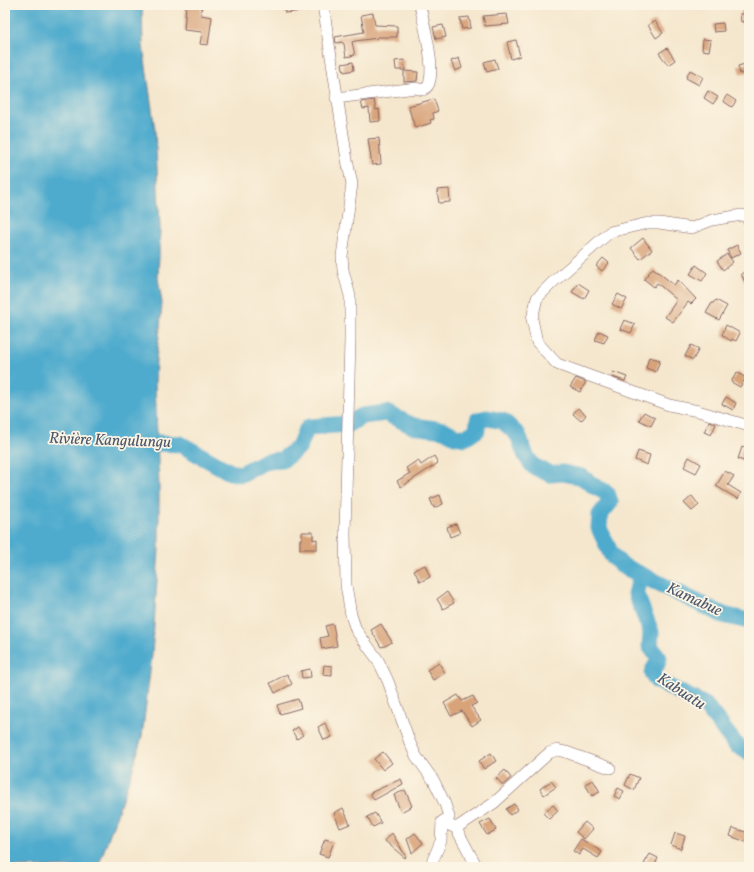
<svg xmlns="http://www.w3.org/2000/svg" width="754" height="872" font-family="Vollkorn,serif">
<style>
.water{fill:#4fabcd;stroke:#4c657c}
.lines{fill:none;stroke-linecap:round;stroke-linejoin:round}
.river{stroke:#4fabcd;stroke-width:17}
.building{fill:#d8a379}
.street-casing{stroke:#866564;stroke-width:12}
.street{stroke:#fff;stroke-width:11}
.labels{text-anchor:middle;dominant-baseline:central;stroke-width:3.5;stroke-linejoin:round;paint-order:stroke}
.water-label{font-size:16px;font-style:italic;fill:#4c576c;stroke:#fcf5e5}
</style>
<rect width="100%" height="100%" fill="#fcf5e5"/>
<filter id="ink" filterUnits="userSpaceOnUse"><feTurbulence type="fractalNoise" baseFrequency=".025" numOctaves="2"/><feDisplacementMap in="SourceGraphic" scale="8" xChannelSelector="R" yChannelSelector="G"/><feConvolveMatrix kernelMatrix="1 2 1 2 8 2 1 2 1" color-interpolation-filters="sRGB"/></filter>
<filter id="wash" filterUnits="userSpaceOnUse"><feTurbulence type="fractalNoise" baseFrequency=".012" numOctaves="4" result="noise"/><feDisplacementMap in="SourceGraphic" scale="16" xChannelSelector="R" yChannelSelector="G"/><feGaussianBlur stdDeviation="0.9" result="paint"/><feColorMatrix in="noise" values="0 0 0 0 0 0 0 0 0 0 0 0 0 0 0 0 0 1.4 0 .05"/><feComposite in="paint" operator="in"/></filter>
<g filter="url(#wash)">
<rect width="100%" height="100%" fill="#f5e7cd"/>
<polygon class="water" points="5,5 142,5 143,46 155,130 160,227 158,278 162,303 160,328 156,359 155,383 159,487 159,549 152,655 142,736 132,772 98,867 5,867"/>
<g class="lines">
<g class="river">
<polyline points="134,442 180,444 230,472 241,474 266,461 282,460 299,447 305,432 309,427 349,424 362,416 386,413 413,426 444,430 455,436 465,438 477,430 478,420 487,418 503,421 518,435 526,456 533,466 550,474 563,473 582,477 594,486 607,493 610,502 600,515 599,528 611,554 621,565 723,615 749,621"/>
<path d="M 641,575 L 636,594 L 651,632 L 650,646 L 659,658 C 658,666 654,666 652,673 L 657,681 L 705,705 L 736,745 L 749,752"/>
</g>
</g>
<g id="blocks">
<g class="building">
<polygon points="186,5 202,5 201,15 212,17 208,45 200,44 202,32 184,30"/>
<polygon points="284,5 312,5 313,10 285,13"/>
<polygon points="741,5 749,5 749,27 746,27 744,21 741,22 740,14 743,13"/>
<polygon points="373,13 375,25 397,26 397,37 377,37 378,38 355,41 352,42 355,55 346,57 344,44 342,42 336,43 335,37 364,32 361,15"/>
<polygon points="507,14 509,24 485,26 483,16"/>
<polygon points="469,17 471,28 462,29 460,18"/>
<polygon points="655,21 663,33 656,38 648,25"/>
<polygon points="723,23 724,31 714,32 713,24"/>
<polygon points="443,25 446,37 436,39 433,27"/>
<polygon points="703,39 711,40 709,51 702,50"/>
<polygon points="516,40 520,56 511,59 507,42"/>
<polygon points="667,48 675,60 668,65 659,53"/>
<polygon points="459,58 462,68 455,71 451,61"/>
<polygon points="495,59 498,69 487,72 484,62"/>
<polygon points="404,60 405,70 396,70 395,61"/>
<polygon points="353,62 354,70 344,72 342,64"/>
<polygon points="749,63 749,72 740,74 738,66"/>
<polygon points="690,70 703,77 699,85 686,78"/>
<polygon points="404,71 418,72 417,81 404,82"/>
<polygon points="708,91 718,97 713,104 704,98"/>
<polygon points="727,95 736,101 732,107 723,101"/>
<polygon points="434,99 438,111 433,113 434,119 430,120 431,123 415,128 408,106"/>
<polygon points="374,100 376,110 379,109 380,121 370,122 369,108 363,109 361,102"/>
<polygon points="379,138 381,164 372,165 368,139"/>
<polygon points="449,189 450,202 439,203 437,190"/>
<polygon points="643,238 652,250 640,259 631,248"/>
<polygon points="737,245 741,253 731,258 727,250"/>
<polygon points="727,254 733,262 723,270 717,261"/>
<polygon points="603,258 609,263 602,271 596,266"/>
<polygon points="696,265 707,273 702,281 690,274"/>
<polygon points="653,268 674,285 678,280 696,299 691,304 688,302 673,322 665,317 677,300 657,283 654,287 644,279"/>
<polygon points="749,269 749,276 745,282 741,274"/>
<polygon points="578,283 589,290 584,299 572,292"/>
<polygon points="618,294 627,299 621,309 612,304"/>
<polygon points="716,300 727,306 719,320 706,313 712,303 713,303"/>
<polygon points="624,320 635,324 631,333 620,329"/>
<polygon points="726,325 740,333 736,341 732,339 731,341 722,335"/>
<polygon points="599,331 608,335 604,343 595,340"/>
<polygon points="691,345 699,349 693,360 685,356"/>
<polygon points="649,357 660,360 656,372 646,368"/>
<polygon points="613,372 627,377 625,381 612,377"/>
<polygon points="737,372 746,378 740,387 731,382"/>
<polygon points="576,378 586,382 580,392 570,387"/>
<polygon points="726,397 736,403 733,410 722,404"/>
<polygon points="578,408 586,415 581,421 573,414"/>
<polygon points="644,412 655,418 651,426 639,420"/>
<polygon points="709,421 716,424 711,435 704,432"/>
<polygon points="742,447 749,449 749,463 738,459"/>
<polygon points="638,451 650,455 647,465 635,460"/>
<polygon points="434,456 438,463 401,487 397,481 410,473 406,468 418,460 421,465"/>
<polygon points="689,457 701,464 696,473 684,467"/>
<polygon points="725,471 734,476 728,485 741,493 738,499 716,486"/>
<polygon points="440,495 443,504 434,508 430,499"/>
<polygon points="692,496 699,505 692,511 684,503"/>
<polygon points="456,524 460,533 450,537 447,527"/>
<polygon points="302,532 313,532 313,540 317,539 317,549 300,549 300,539 302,539"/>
<polygon points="425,565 430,577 420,582 414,570"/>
<polygon points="447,592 454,603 443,609 437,599"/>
<polygon points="333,624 337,646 322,649 320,638 328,636 325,626"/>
<polygon points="381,624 392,642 385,646 381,647 371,630"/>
<polygon points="439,663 445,673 433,680 427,670"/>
<polygon points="324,665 332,666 332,676 323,675"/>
<polygon points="310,669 311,677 302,678 301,671"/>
<polygon points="287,674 292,684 275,693 270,683"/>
<polygon points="458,695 462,701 473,696 477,703 471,706 481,720 472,726 462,711 451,716 444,703"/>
<polygon points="298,699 301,708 280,714 277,705"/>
<polygon points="325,723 332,737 324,740 318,727"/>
<polygon points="298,727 303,735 297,739 292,731"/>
<polygon points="383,752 392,763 383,770 374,759"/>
<polygon points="491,753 496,761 484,769 479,761"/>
<polygon points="505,770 511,778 503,785 496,778"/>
<polygon points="630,774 639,778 634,790 625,785"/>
<polygon points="401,779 403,784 374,800 370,793"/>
<polygon points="593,780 600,792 592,796 585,784"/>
<polygon points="551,781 556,787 544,795 540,789"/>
<polygon points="618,788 624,791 620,799 614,796"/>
<polygon points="405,790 412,806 401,812 394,795"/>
<polygon points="514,804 518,809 510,815 506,809"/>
<polygon points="553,805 558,811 549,819 543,813"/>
<polygon points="343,808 350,824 340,828 334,813"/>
<polygon points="375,813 381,823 373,827 367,817"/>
<polygon points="490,819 496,830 487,835 480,824"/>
<polygon points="585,822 593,829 584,839 576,832"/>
<polygon points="733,828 749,833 749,843 730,836"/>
<polygon points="392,833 406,857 405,858 385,841"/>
<polygon points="415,833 423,843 412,853 407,839"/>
<polygon points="675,833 685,836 681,849 671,845"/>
<polygon points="325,839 334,842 328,857 319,854"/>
<polygon points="581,839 602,852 598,858 583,849 579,855 573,851"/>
<polygon points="650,854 658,858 654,867 650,867 644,864"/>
</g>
</g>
</g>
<g filter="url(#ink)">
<use href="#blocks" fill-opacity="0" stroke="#866564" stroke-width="1"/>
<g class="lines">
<g class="street-casing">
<g id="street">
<polyline points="323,5 347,160 352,184 342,256 343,270 350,296 350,340 345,533 346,585 351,615 356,630 378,660 388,681 410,743 416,756 434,781 445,804 449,817 442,822"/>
<path d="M 336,98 L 416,88 L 423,90 C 427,88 429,85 430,80 C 434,62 424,25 420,5"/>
<polyline points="749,222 746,216 742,215 712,220 692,228 659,223 648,223 610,232 553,282 537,298 532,319 537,342 557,364 669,405 698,411 749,426"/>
<polyline points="449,825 456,828 477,867"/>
<polyline points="456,828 494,803 549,753 557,750 566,752 610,768"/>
<polyline points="430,867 441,841 442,822"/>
</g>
</g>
<use href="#street" class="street"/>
</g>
</g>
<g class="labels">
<g class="water-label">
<text transform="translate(110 441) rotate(2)">Rivière Kangulungu</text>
<text transform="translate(694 600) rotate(25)">Kamabue</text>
<text transform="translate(681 692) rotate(33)">Kabuatu</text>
</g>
</g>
<rect width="754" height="872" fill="none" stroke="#fcf5e5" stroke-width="20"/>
</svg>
